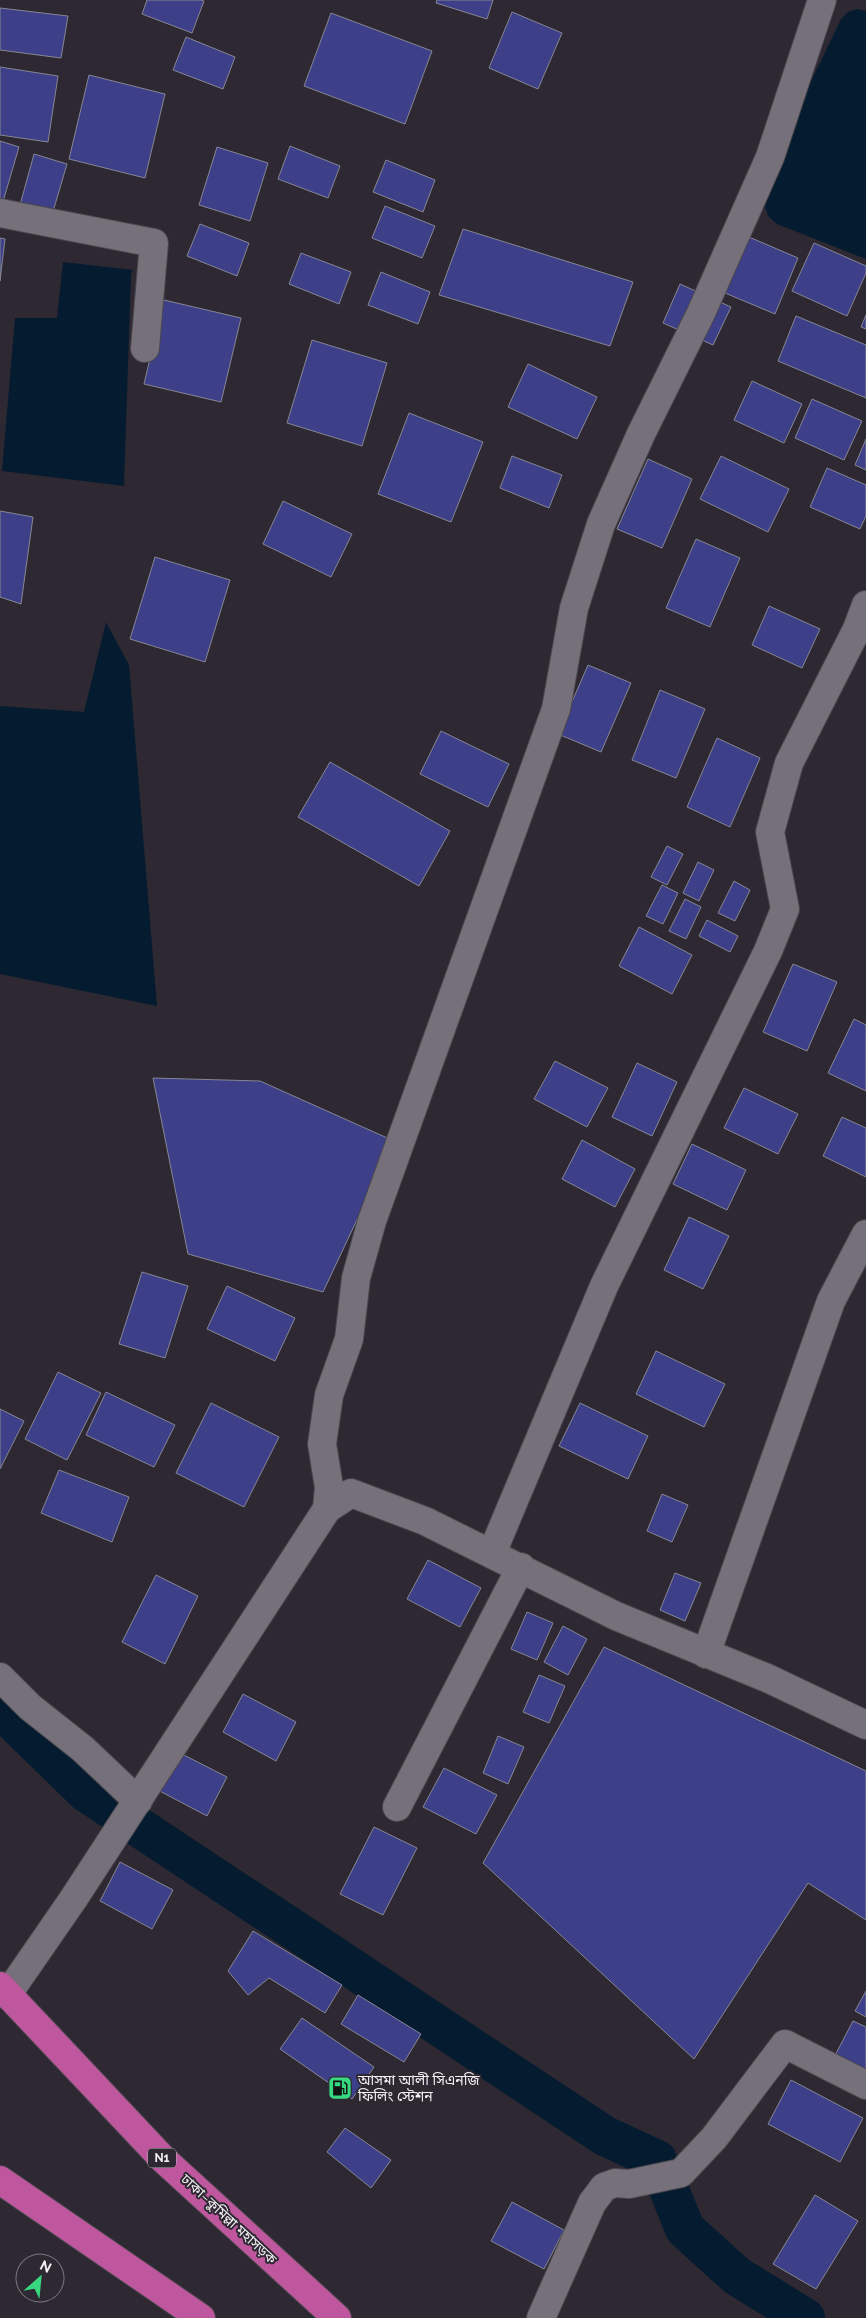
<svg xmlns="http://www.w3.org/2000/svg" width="866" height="2318" font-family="Raleway,'Noto Sans Bengali',sans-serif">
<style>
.water{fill:#051c30}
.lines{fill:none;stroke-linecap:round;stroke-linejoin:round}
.canal{stroke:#051c30;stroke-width:40}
.building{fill:#3e3f89;stroke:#868792}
.minor-casing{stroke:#4a474d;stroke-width:30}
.highway-casing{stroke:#4a474d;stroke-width:30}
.minor{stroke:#757079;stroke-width:28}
.highway{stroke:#be579d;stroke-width:28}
.labels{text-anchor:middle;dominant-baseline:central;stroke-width:4;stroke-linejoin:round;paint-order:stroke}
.shield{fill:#2d2831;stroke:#b8b4ba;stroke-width:1}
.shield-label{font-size:12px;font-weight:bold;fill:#f3f0f5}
.poi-label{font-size:14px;fill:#f3f0f5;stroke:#2d2831;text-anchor:start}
.street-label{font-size:14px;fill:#f3f0f5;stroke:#2d2831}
</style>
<rect width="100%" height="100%" fill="#2d2831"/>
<g class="water">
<polygon points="857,9 866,11 866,259 777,224 768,216 763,200 800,104 841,19 848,12"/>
<polygon points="63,262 133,270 131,274 124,486 2,471 15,318 57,318"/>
<polygon points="106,622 129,665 157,1006 0,974 0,706 84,712"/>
</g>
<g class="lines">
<polyline class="canal" points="0,1708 86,1792 605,2136 657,2160 685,2229 737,2276 805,2318"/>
</g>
<g class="building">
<polygon points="147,0 201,0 204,1 192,33 142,14"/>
<polygon points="437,0 493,0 487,19 436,3"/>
<polygon points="0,8 68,16 61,58 0,50"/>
<polygon points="512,12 562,33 538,89 489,68"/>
<polygon points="331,13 432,51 405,124 304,86"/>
<polygon points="186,37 235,57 223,89 173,70"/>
<polygon points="0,67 58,76 48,142 0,135"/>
<polygon points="89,75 165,94 145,178 69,159"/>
<polygon points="0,141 19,147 2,205 0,204"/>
<polygon points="290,146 340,166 328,198 278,179"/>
<polygon points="217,147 268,163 250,221 199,205"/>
<polygon points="34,154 67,164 52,215 20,205"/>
<polygon points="386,160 435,180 423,212 373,192"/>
<polygon points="385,206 435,226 422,258 372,238"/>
<polygon points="200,224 249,243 237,276 187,256"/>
<polygon points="463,229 633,282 610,346 439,295"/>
<polygon points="749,237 798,258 775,314 725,293"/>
<polygon points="0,238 5,239 0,281"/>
<polygon points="814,243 866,266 866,273 847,316 792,291"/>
<polygon points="301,253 351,272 339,304 289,284"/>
<polygon points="381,272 430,292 418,324 368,305"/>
<polygon points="680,284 731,307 713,345 663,323"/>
<polygon points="164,300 241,318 221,402 144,384"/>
<polygon points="866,315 866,329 861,327"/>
<polygon points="796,316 866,345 866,398 778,361"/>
<polygon points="312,340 387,363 362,446 287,423"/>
<polygon points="528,364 597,397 577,439 508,407"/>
<polygon points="752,381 802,404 784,443 734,420"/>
<polygon points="812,399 862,421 844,460 795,438"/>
<polygon points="409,413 483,442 451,522 378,494"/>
<polygon points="866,439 866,470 855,465"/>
<polygon points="512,456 562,475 549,508 500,488"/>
<polygon points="721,456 789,489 768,532 700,499"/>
<polygon points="648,459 692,479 662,548 617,529"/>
<polygon points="827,468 866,485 866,516 860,529 810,507"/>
<polygon points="283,501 352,534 331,577 263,544"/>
<polygon points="0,511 33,517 21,604 0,597"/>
<polygon points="696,539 740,558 710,627 666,608"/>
<polygon points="155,557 230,580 205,662 130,639"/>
<polygon points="769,606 820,629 802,668 752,645"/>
<polygon points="588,665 631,683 601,752 558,734"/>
<polygon points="660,690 705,709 676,778 632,760"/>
<polygon points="441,731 509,764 488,807 420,774"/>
<polygon points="717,738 760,758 730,827 687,807"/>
<polygon points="330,762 450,831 419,886 298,817"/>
<polygon points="667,846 683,854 667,885 651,877"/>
<polygon points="698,862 714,870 699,901 683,893"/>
<polygon points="734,881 750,890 735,921 718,913"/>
<polygon points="662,885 678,893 663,924 646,916"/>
<polygon points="685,899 701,907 686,939 669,931"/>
<polygon points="707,920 738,936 730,952 699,936"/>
<polygon points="639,927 692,955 672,994 619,966"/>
<polygon points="793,964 837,982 807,1051 763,1032"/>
<polygon points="854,1019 866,1025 866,1091 828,1073"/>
<polygon points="555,1061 608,1088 587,1127 534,1099"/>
<polygon points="637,1063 677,1082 652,1136 612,1117"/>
<polygon points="153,1078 260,1081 394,1141 323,1292 188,1254"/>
<polygon points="744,1088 798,1114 778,1154 724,1128"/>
<polygon points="842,1117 866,1128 866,1177 823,1156"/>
<polygon points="582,1140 635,1169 615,1207 562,1179"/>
<polygon points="692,1144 746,1170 727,1210 673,1184"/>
<polygon points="689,1217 729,1236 703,1289 664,1270"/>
<polygon points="142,1272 188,1286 165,1358 119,1344"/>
<polygon points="227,1286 295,1318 275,1361 207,1329"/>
<polygon points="656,1351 725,1384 704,1427 636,1394"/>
<polygon points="58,1372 101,1393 67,1460 25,1439"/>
<polygon points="106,1392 175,1425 154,1467 86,1435"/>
<polygon points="211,1403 279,1437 244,1507 176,1473"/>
<polygon points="580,1403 648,1436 628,1479 559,1446"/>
<polygon points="0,1409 24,1421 0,1469"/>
<polygon points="59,1470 129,1497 112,1542 41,1513"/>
<polygon points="662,1494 688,1505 672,1542 647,1531"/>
<polygon points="428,1560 481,1588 460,1627 407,1599"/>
<polygon points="675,1573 701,1583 685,1621 660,1610"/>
<polygon points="156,1575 198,1596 165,1664 122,1642"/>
<polygon points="527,1612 553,1623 537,1660 511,1649"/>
<polygon points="563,1626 587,1639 568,1675 544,1662"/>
<polygon points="604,1647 866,1771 866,1920 808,1883 694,2059 483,1863"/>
<polygon points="539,1675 565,1686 549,1723 523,1712"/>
<polygon points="243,1694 296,1722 276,1761 223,1732"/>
<polygon points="498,1736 524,1747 508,1784 483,1773"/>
<polygon points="174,1750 227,1777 207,1816 154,1788"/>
<polygon points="444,1768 497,1795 476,1834 423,1807"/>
<polygon points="374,1827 417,1848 383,1915 340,1894"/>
<polygon points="120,1862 173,1890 152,1929 100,1901"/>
<polygon points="253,1931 342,1985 325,2013 269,1978 248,1995 228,1971"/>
<polygon points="866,1991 866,2017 855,2011"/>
<polygon points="358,1995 421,2034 404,2062 341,2024"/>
<polygon points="302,2018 374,2067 352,2099 280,2049"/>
<polygon points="853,2021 866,2027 866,2084 830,2065"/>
<polygon points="791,2080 863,2118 840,2162 768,2124"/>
<polygon points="345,2128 391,2160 371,2188 327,2152"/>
<polygon points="815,2195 858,2221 816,2289 773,2264"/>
<polygon points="512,2202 564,2230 544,2269 491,2241"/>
</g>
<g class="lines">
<g class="minor-casing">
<g id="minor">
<polyline points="0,213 154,243 145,348"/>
<polyline points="327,1509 329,1487 322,1444 329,1395 349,1339 356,1278 372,1221 556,709 574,608 601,524 641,434 701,313 770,157 822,0"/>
<polyline points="492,1553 604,1286 768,951 785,909 770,832 789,763 857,629 866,605"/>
<polyline points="706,1654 831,1301 866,1234"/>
<polyline points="0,1677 30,1707 83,1749 138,1801"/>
<polyline points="397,1807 521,1567"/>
<polyline points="7,1995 74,1898 327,1509 351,1493 425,1521 616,1616 767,1678 866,1725"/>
<polyline points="541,2318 592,2203 604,2187 615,2183 629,2184 681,2173 714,2138 785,2044 866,2085"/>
</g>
</g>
<g class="highway-casing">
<g id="highway">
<polyline points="0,1986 163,2159 337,2318"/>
<polyline points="0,2180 201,2318"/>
</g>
</g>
<use href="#minor" class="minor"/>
<use href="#highway" class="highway"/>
</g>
<defs>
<g id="fuel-square" transform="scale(1.25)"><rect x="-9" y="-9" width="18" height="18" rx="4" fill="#37d880" stroke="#2d2831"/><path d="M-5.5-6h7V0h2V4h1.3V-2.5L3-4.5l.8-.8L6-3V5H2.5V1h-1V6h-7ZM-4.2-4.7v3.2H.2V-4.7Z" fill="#111"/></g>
</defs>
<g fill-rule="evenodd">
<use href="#fuel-square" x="340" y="2088"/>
</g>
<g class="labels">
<rect class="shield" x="148" y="2148.5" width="28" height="19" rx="4"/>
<g class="shield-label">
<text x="162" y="2158">N1</text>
</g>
<g class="poi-label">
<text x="358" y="2080">আসমা আলী সিএনজি<tspan x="358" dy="16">ফিলিং স্টেশন</tspan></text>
</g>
<g class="street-label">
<text transform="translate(229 2219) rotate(43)">ঢাকা–কুমিল্লা মহাসড়ক</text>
</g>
</g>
<g transform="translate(40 2278) rotate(27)"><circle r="24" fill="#2d2831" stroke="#7c787f"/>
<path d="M0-4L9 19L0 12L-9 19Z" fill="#37d880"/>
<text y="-8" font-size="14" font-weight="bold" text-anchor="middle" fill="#f3f0f5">N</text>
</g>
</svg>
